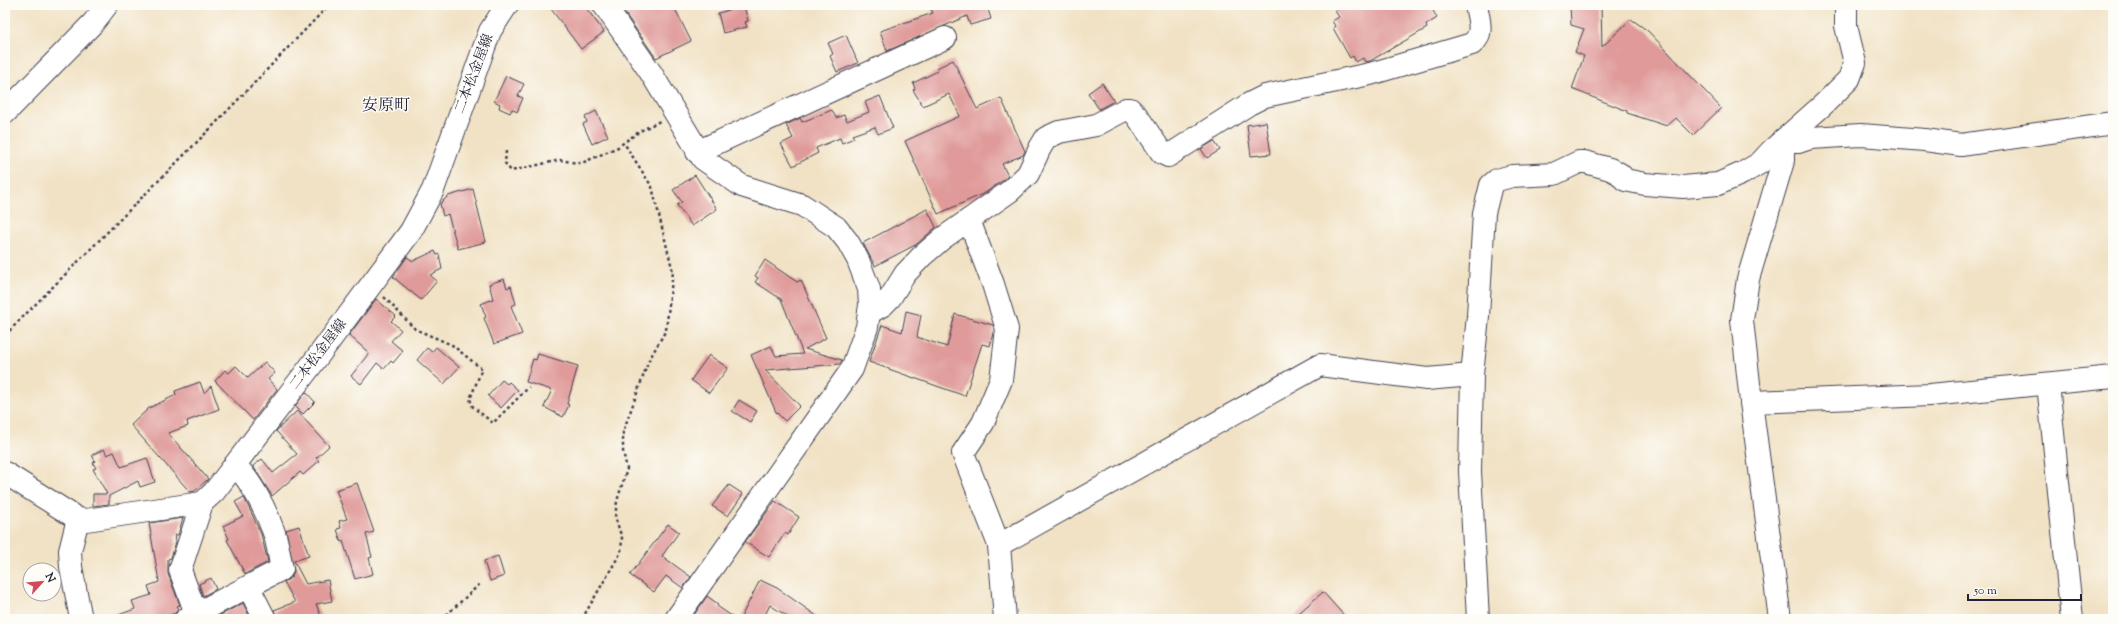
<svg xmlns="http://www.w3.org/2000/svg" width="2118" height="624" font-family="'Sorts Mill Goudy','Noto Serif JP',serif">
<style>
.building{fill:#df9a99}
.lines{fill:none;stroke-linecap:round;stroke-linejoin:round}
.minor-casing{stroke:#413f50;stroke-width:24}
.major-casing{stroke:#413f50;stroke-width:24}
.path{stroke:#413f50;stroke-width:2.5;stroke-dasharray:3 3;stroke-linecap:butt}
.minor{stroke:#fff;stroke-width:22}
.major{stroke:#fff;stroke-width:22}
.labels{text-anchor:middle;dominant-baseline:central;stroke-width:3;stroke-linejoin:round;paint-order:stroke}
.street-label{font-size:14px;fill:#22223b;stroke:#fdfcf7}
.quarter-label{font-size:16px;fill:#22223b;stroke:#fdfcf7}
</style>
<rect width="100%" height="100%" fill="#fdfcf7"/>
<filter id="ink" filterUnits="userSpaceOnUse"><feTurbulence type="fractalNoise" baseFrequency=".025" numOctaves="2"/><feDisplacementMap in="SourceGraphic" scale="8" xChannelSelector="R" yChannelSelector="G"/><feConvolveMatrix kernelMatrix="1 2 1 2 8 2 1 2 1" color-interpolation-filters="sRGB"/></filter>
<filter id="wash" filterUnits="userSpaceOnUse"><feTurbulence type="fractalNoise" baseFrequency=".012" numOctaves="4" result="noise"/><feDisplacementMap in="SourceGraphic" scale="16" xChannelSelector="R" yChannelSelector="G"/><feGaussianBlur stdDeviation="0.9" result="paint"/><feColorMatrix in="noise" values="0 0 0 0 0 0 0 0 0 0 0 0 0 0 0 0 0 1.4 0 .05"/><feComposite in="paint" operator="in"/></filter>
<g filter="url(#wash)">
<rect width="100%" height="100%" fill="#f1e2c5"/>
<g id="blocks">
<g class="building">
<polygon points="548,5 584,5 604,32 581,49"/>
<polygon points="639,5 673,5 691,41 656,58 624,12"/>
<polygon points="929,5 990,5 987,6 991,19 970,25 967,16 887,51 880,31 933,13"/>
<polygon points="1345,5 1430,5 1437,18 1426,25 1427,28 1370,61 1365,62 1363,58 1356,62 1353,56 1350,58 1333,28 1335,26 1332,21 1339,17 1335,11"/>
<polygon points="1570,5 1601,5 1602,47 1631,19 1648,31 1721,108 1693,135 1676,118 1667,126 1627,113 1627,111 1572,89 1584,56 1575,52 1584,29 1571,25"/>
<polygon points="744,6 748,21 745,22 747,27 723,33 718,13"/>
<polygon points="846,35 858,63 837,72 830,56 833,54 828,43"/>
<polygon points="953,60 977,109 1001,98 1025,151 1023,155 1002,164 1008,176 1002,181 985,193 938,214 905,141 960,116 949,94 923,106 913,90 915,89 913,83 938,71 937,68"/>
<polygon points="506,76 524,84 518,96 523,98 517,112 512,109 510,113 499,108 500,104 494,101"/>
<polygon points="1102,83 1114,101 1099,109 1088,93"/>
<polygon points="880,96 893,128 878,134 875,127 852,135 854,138 842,143 840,138 816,148 818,153 793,166 781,144 793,138 786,125 800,118 802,122 832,110 836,118 844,115 847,121 869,112 865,102"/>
<polygon points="596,111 608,136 592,144 583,124 587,122 585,117"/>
<polygon points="1266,122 1271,154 1251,156 1247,125"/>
<polygon points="1214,141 1220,150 1207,158 1201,149"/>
<polygon points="695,175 717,209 692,226 677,205 682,202 673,190"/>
<polygon points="473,189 486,242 458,249 448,214 443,216 440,204 448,196"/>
<polygon points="927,209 936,227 917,244 875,266 863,243"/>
<polygon points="435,251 437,255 439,254 442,269 430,275 437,281 421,300 393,277 407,257 413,261"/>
<polygon points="765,260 797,282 801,280 826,338 805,349 842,360 840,364 765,370 800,406 785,421 776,412 751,355 771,346 776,356 803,354 781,299 755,282 758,278 755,276"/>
<polygon points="504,279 507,288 511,286 516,304 511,306 522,334 494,344 484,318 486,317 481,304 493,299 489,284"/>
<polygon points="376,299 396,316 391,321 401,330 391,341 403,351 393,363 391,361 384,369 377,363 361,384 351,376 369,353 349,335"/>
<polygon points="906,311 921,315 917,337 947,347 955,314 993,325 994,328 990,346 982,344 965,396 869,362 882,325 902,332"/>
<polygon points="436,347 459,367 444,384 417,360 427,348 432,352"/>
<polygon points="538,354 578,366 567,404 569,405 563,417 544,407 552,390 526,382 533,359 536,360"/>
<polygon points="709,355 728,368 709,393 691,380"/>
<polygon points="265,362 275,373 268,379 277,389 253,420 215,381 225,370 229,373 236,366 248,378"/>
<polygon points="502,380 507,384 509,382 518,390 501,408 488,396"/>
<polygon points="200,382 204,393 211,386 219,409 187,421 188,426 168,433 208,479 195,491 190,492 131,425 149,408 176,395 175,391"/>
<polygon points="306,392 315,402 303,414 295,406"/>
<polygon points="739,400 757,411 750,422 732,411"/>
<polygon points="297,411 329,446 316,458 319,461 303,475 300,472 272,496 253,466 262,459 273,473 297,454 276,431"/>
<polygon points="104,449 107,455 114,452 121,467 147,458 155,482 140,487 138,481 109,496 109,504 93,506 93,494 107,494 93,469 96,468 93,463 95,461 92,455"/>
<polygon points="357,483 374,532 366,534 372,557 369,558 373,574 355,579 343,541 341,542 337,529 341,528 339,521 347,519 336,490"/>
<polygon points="729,485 743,494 728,516 712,506"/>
<polygon points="244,497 261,534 268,562 245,574 227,540 229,539 223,526 243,516 235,502"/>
<polygon points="775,501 799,517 788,535 785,533 769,557 745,542"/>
<polygon points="183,518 178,535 175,535 176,542 171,558 168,559 168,574 180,605 177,606 179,609 175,613 157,619 113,619 113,617 135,609 132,601 151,595 148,586 159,582 149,523"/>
<polygon points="668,524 679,532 662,556 691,577 683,588 666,576 654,592 630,575"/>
<polygon points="299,526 309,556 294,561 306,584 328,580 332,601 316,604 322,619 277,619 274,610 295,602 284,582 292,577 294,571 286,530"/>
<polygon points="498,556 504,576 490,581 484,561"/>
<polygon points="211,578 216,589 203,596 199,584"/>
<polygon points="760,580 777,588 821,619 791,619 770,605 763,619 740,619"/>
<polygon points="1323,592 1347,619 1292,619"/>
<polygon points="707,596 718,604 717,606 736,619 691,619"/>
<polygon points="243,603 251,619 213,619"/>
</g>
</g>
</g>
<g filter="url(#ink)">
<use href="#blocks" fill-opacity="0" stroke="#413f50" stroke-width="1"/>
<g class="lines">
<g class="minor-casing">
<g id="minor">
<polyline points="604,5 651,73 703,159 742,186 802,205 836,227 848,242 858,260 869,289 870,305 867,327 852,369 676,619"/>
<polyline points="5,113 93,23 107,5"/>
<polyline points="697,152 945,38"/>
<polyline points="969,220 993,284 1007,329 1001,380 983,423 963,453 999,545 1005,619"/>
<path d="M 869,313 L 883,305 L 890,298 L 905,274 L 922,256 L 943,238 L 1010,191 L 1028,174 L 1040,148 L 1046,138 L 1059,132 L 1096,125 L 1126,109 L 1130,109 L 1137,116 L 1162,153 L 1168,156 L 1249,104 L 1265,96 L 1370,74 L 1472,44 C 1485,34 1478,18 1476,5"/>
<polyline points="2048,384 2072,619"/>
<polyline points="1751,402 1930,395 2113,377"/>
<polyline points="78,519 70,551 71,567 81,619"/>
<polyline points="999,545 1320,365 1427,379 1472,375"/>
<polyline points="249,588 265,619"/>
<path d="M 186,619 L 282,569 C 279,557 278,542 273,530 C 265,508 251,481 235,465"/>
<polyline points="198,619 180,570 202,503"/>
<polyline points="1478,619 1470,471 1472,375 1478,316 1484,213 1491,185 1497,180 1512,176 1554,174 1579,162 1585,162 1610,169 1620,174 1625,180 1645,184 1683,187 1718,184 1743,173 1760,163 1771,151 1824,104 1849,79 1855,63 1846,26 1846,5"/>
<polyline points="1780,619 1751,402 1742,320 1748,279 1783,161 1783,140 1798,142 1810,138 1861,135 1925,140 1961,145 2113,123"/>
</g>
</g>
<g class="major-casing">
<polyline id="major" points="5,473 78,519 86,520 202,503 214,492 310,367 411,231 433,190 490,31 507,5"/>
</g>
<g class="path">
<polyline points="506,151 505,163 511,171 560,160 577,163 582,163 618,147 640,131 660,121"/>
<polyline points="384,297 415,329 452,345 482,369 470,399 473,407 493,423 529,387"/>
<polyline points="5,335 210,129 329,5"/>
<polyline points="442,619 481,583"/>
<polyline points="582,619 621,552 622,538 615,517 617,501 627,469 623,451 623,432 649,360 666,330 673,272 652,187 624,143"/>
</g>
<use href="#minor" class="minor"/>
<use href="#major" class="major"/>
</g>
</g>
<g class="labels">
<g class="street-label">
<text transform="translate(475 74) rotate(-69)">二本松金屋線</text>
<text transform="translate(319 355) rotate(-53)">二本松金屋線</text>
</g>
<g class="quarter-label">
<text x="386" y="106">安原町</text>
</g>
</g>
<rect width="2118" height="624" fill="none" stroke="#fdfcf7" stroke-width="20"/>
<g transform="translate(42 582) rotate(63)"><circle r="19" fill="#fdfcf7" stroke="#a5a5ac"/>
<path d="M0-3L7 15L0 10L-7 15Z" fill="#d1495b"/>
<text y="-6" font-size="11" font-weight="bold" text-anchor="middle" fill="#22223b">N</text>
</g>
<path d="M1968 594v6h113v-6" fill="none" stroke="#22223b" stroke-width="2"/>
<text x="1974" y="594" font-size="12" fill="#22223b" stroke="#fdfcf7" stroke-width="3" paint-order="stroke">50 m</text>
</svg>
